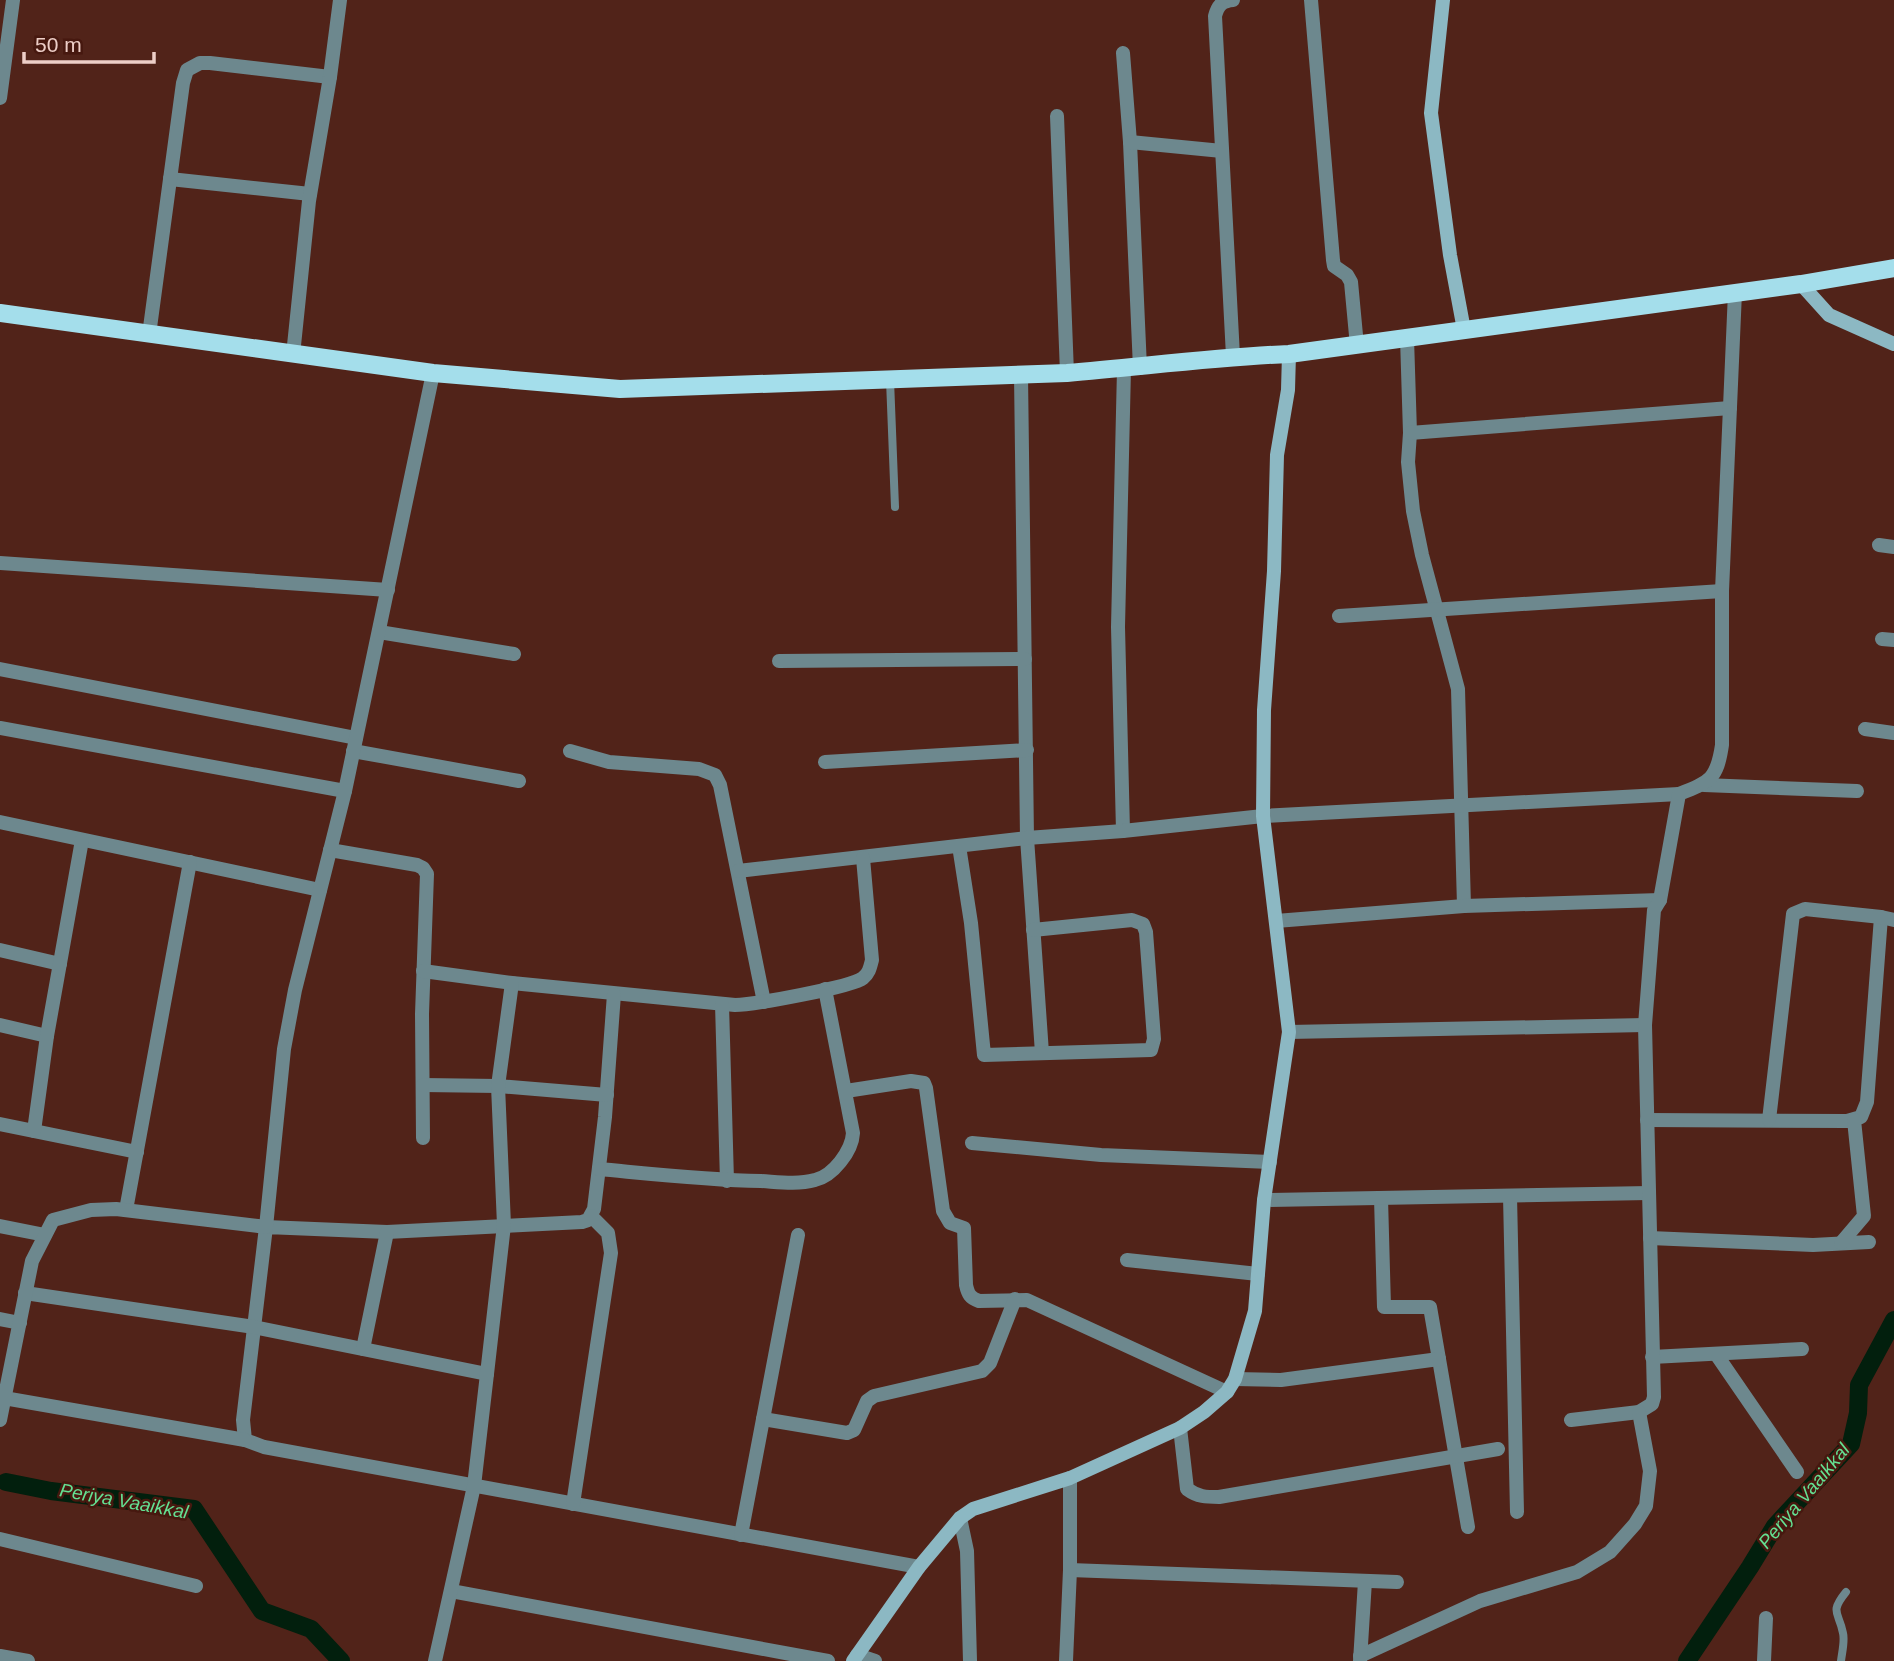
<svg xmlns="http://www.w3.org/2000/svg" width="1894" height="1661" font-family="Arial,sans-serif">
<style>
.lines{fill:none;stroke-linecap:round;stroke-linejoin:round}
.canal{stroke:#021f0d;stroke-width:18}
.lane{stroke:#6d888e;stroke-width:8}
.street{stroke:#6d888e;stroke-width:14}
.secondary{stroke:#8cb8c3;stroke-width:14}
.primary{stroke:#a4deeb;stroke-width:18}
.labels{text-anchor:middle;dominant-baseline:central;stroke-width:5;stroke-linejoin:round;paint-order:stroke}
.water-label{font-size:19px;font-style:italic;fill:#64e092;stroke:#46180f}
</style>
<rect width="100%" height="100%" fill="#512319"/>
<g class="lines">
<g class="canal">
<polyline points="6,1482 51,1491 194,1509 262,1611 311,1629 341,1661"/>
<polyline points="1687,1661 1750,1567 1775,1526 1851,1444 1858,1413 1859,1385 1894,1320"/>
</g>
<g class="lane">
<polyline points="890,380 895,507"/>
<path d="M 1841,1661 C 1842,1652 1845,1641 1843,1633 C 1839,1612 1829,1613 1846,1592"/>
</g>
<g class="street">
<polyline points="1311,0 1333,260 1334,266 1347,275 1351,282 1357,346"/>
<polyline points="1123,53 1130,142 1140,368"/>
<polyline points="0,98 13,0"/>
<polyline points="1057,116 1067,373"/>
<polyline points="1130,142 1222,151"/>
<polyline points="170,179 310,194"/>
<polyline points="149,335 183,83 187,70 200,63 210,63 330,77"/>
<polyline points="1407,338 1410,433 1408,462 1413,511 1422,555 1458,689 1464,906"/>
<polyline points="293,355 309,201 330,77 340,0"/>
<path d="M 1233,356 L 1215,16 C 1218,5 1222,1 1233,0"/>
<polyline points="1021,375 1027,838 1042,1053"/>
<polyline points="1410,433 1730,408"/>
<polyline points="1879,545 1894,547"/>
<polyline points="0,563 388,590"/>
<polyline points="1339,616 1722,591"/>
<polyline points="379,632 514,654"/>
<polyline points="1882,639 1894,640"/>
<polyline points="779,661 1025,659"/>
<polyline points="0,669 356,738"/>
<polyline points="0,728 345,791"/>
<polyline points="1865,729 1894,733"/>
<polyline points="353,751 519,781"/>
<polyline points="570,751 609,762 699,769 715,775 720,785 764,1002"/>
<polyline points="825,762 1027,750"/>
<polyline points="1704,785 1857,791"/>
<polyline points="0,822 320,890"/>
<polyline points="1123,831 1118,627 1124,369"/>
<polyline points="959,846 971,923 984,1055 1151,1050 1154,1039 1146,932 1143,924 1132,920 1033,930"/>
<polyline points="330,850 417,865 423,868 427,874 422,1014 423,1138"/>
<polyline points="738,871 1027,838 1123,831 1263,816 1679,794"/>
<polyline points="1276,921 1464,906 1660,900"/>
<polyline points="0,950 60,964"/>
<path d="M 423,971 L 512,983 L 735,1005 C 752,1005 852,987 863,978 C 869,973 870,968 872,960 L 863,858"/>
<polyline points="614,994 605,1117 594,1209 588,1220 582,1222 387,1232 266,1227 243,1420 245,1440 264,1447 919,1567"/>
<polyline points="722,1004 727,1181"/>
<polyline points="0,1025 47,1036"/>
<polyline points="1289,1032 1645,1025"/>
<polyline points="423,1085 498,1086 607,1095"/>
<path d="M 846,1091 L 911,1081 L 924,1083 L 926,1088 L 943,1211 L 950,1223 L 964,1228 L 966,1285 C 968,1294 970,1298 979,1301 L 1027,1300 L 1227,1392"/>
<polyline points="1647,1120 1847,1121 1861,1117 1867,1102 1881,917"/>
<polyline points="1769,1120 1793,914 1805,909 1881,917 1894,920"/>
<polyline points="0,1124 137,1152"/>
<polyline points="34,1131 47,1036 82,840"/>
<polyline points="972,1143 1101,1155 1270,1162"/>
<path d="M 599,1169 C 653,1174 706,1180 761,1181 C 778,1182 797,1185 815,1180 C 833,1176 852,1151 853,1133 L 825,989"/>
<polyline points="1510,1196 1517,1512"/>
<polyline points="1381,1198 1384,1307 1430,1307 1468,1527"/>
<polyline points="1264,1200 1649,1193"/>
<polyline points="126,1210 190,862"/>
<polyline points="0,1226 45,1235"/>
<polyline points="1650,1238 1813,1245 1869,1242"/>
<polyline points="1841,1243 1864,1216 1854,1120"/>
<polyline points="1127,1260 1258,1274"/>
<polyline points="25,1293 254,1327 487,1374"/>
<polyline points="0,1319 20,1323"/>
<polyline points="363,1349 387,1232"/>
<polyline points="1716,1354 1797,1472"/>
<polyline points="1652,1357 1802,1349"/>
<polyline points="1235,1379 1281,1380 1439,1359"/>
<polyline points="4,1398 245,1440"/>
<polyline points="763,1419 847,1433 854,1430 867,1401 874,1396 982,1371 990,1363 1015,1299"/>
<polyline points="0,1420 32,1261 53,1220 91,1210 116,1209 266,1227 284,1049 295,990 345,791 433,373"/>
<path d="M 1571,1420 L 1639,1412 L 1652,1404 L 1654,1397 L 1645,1025 L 1654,910 L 1660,900 L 1679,794 C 1710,782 1717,779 1722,745 L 1722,591 L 1735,292"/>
<path d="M 1180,1428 L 1187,1489 C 1198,1497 1206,1497 1219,1497 L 1498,1449"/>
<polyline points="573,1504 611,1253 608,1233 591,1216"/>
<polyline points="960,1518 967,1551 970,1661"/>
<polyline points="741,1535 798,1235"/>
<polyline points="0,1539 196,1586"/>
<polyline points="1070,1570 1397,1582"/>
<polyline points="451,1591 828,1661"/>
<polyline points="857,1655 875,1661"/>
<polyline points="0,1656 28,1661"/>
<polyline points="1360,1656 1480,1601 1577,1572 1610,1552 1635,1524 1646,1506 1650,1471 1639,1412"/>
<polyline points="435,1661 474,1486 487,1374 504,1225 498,1086 512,983"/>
<polyline points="1066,1661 1070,1570 1070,1478"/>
<polyline points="1360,1661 1365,1581"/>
<polyline points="1764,1661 1766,1618"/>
</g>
<g class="secondary">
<polyline points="1443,0 1431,113 1450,255 1464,330"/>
<polyline points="1801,284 1829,315 1894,344"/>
<polyline points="853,1661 919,1567 960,1518 973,1509 1070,1478 1180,1428 1204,1412 1227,1392 1235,1379 1255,1311 1264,1200 1289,1032 1263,816 1264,710 1274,571 1277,455 1288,390 1289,354"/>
</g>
<path class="primary" d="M 0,313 L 433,373 L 620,389 L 1067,373 C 1141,367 1215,357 1289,354 L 1801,284 L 1894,268"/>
</g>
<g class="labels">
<g class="water-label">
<text transform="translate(1804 1496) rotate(-50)">Periya Vaaikkal</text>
<text transform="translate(124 1501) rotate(10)">Periya Vaaikkal</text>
</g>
</g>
<path d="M24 52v10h130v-10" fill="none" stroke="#edcec7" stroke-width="3.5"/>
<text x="35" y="52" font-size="21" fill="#edcec7" stroke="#46180f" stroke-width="5" paint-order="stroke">50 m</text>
</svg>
